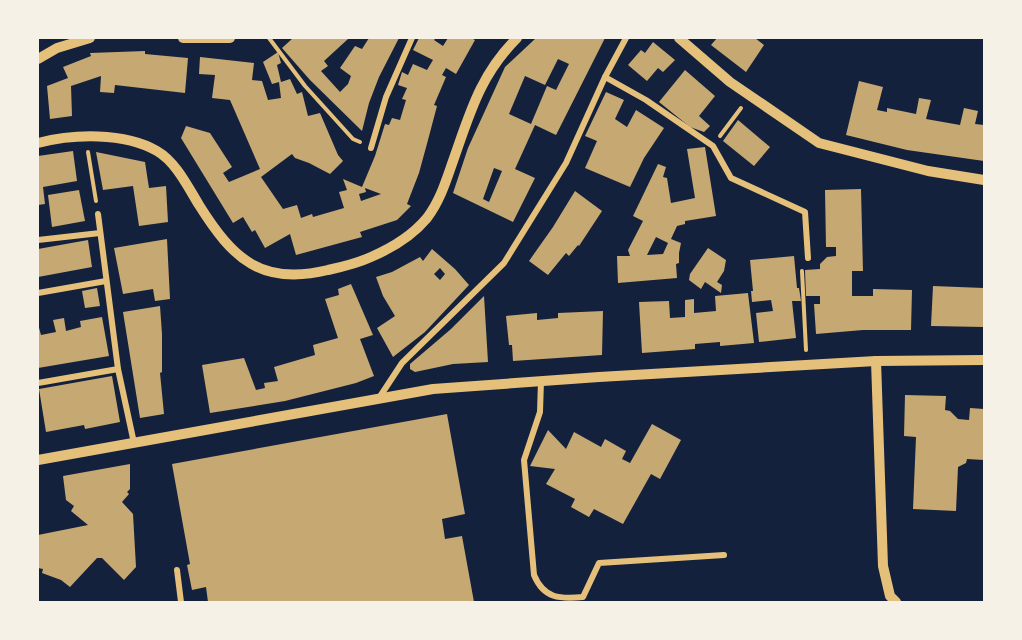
<svg xmlns="http://www.w3.org/2000/svg" width="1022" height="640" font-family="'PT Serif',serif">
<style>
.building{fill:#c6a872;fill-rule:evenodd}
.lines{fill:none;stroke-linecap:round;stroke-linejoin:round}
.path{stroke:#e5c07b;stroke-width:4}
.minor{stroke:#e5c07b;stroke-width:6}
.tertiary{stroke:#e5c07b;stroke-width:10}
</style>
<rect width="100%" height="100%" fill="#14213d"/>
<g class="building">
<polygon points="293,38 348,39 324,61 328,66 321,71 340,92 348,84 351,76 340,68 355,46 362,49 369,38 399,38 379,77 369,103 362,131 310,80 282,48"/>
<path d="M 419,38 L 436,38 L 434,40 L 443,46 L 448,38 L 471,38 L 475,40 L 456,74 L 446,68 L 442,75 L 446,77 L 434,105 L 437,106 L 428,140 L 419,173 L 407,204 L 411,206 L 397,220 L 360,232 L 362,237 L 296,255 L 290,234 L 265,248 L 255,230 L 252,232 L 243,217 L 233,223 L 181,138 L 186,126 L 210,133 L 232,167 L 223,173 L 229,182 L 260,169 L 230,100 L 212,98 L 215,75 L 199,74 L 200,57 L 254,63 L 252,80 L 262,81 L 268,100 L 281,98 L 279,82 L 272,84 L 263,62 L 278,52 L 281,63 L 277,65 L 281,82 L 290,79 L 297,94 L 302,92 L 308,116 L 320,113 L 338,155 L 343,161 L 330,174 L 309,163 L 295,158 L 292,154 L 261,177 L 283,209 L 297,205 L 301,218 L 312,214 L 313,217 L 344,208 L 339,192 L 347,190 L 343,179 L 362,187 L 375,156 L 385,124 L 389,125 L 392,118 L 400,120 L 406,100 L 402,99 L 407,88 L 398,85 L 402,72 L 408,75 L 413,64 L 427,70 L 433,60 L 413,50 ZM 365,188 L 381,194 L 361,201 L 359,194 L 366,192 Z"/>
<path d="M 536,38 L 605,38 L 556,135 L 535,125 L 515,169 L 535,178 L 513,222 L 453,193 L 468,148 L 505,67 ZM 558,59 L 569,64 L 556,90 L 547,86 L 531,124 L 509,114 L 525,76 L 545,85 ZM 494,168 L 502,171 L 489,202 L 483,199 Z"/>
<polygon points="717,38 755,38 764,45 746,72 711,45"/>
<polygon points="653,42 675,60 663,72 658,68 647,81 628,65 641,50 645,53"/>
<polygon points="145,51 145,54 188,58 185,93 115,85 114,93 100,92 101,76 71,86 72,116 50,119 47,86 68,78 63,67 91,56 90,53"/>
<polygon points="685,70 715,96 699,116 710,126 704,132 690,127 659,102"/>
<polygon points="859,81 883,87 877,110 887,112 887,108 916,114 919,98 931,100 926,119 960,125 964,108 978,111 975,124 984,125 984,161 907,150 846,135"/>
<polygon points="606,92 624,100 615,119 627,127 636,110 664,128 644,158 630,187 585,168 597,141 585,136"/>
<polygon points="738,120 770,147 754,166 723,141"/>
<path d="M 705,147 L 716,216 L 685,221 L 685,224 L 677,226 L 671,239 L 681,243 L 679,253 L 679,263 L 676,264 L 677,278 L 618,283 L 617,256 L 630,256 L 628,250 L 643,221 L 633,216 L 658,164 L 666,167 L 663,177 L 667,178 L 671,203 L 695,198 L 687,149 ZM 656,237 L 668,243 L 663,254 L 647,255 Z"/>
<polygon points="73,151 77,181 43,187 45,204 38,205 38,156"/>
<polygon points="96,152 145,162 149,188 166,186 168,222 139,226 133,186 103,190"/>
<polygon points="861,189 863,271 852,271 852,296 873,296 873,289 912,290 911,330 863,330 816,334 814,304 820,304 820,296 806,296 805,270 820,269 820,264 827,257 836,256 836,247 826,247 825,190"/>
<polygon points="79,190 85,221 52,227 48,195"/>
<polygon points="575,191 602,211 579,246 578,245 569,256 566,253 548,275 529,261 553,227"/>
<polygon points="167,239 170,299 155,301 153,289 123,294 114,248"/>
<polygon points="88,240 92,267 38,277 38,249"/>
<polygon points="708,248 726,260 724,271 717,282 722,285 721,293 705,282 701,289 689,280 690,274"/>
<path d="M 432,249 L 455,269 L 469,285 L 425,332 L 393,357 L 377,328 L 395,316 L 383,296 L 376,277 L 392,272 L 420,257 L 423,261 ZM 440,268 L 445,274 L 440,280 L 434,274 Z"/>
<polygon points="794,256 797,288 799,288 801,301 792,301 796,338 759,342 756,313 773,311 771,300 752,302 751,291 753,291 750,260"/>
<polygon points="351,284 373,335 360,339 374,376 356,383 285,401 210,413 202,365 244,358 256,390 265,388 264,383 278,381 274,367 315,355 313,345 338,338 325,299 339,295 338,289"/>
<polygon points="933,286 984,288 984,327 931,326"/>
<polygon points="97,288 100,306 85,308 82,291"/>
<polygon points="748,293 754,343 720,346 720,342 695,344 695,349 642,353 639,302 669,301 670,318 685,317 685,300 694,299 694,313 716,311 715,296"/>
<polygon points="484,296 488,362 453,364 415,372 410,369 410,364 451,329"/>
<polygon points="160,306 162,334 162,372 160,373 164,414 140,418 123,312"/>
<polygon points="603,311 602,355 513,361 512,345 509,345 506,316 537,313 537,320 558,318 558,313"/>
<polygon points="102,317 109,356 38,368 38,324 41,335 56,332 53,320 64,318 66,331 81,327 80,321"/>
<polygon points="112,376 120,422 85,429 84,425 46,432 39,389"/>
<polygon points="905,395 946,396 945,410 950,411 958,419 969,420 970,408 984,409 984,460 967,459 966,463 958,467 956,511 913,509 916,437 904,436"/>
<polygon points="447,414 465,514 442,519 445,539 462,536 474,602 208,602 206,587 192,590 187,565 190,564 172,464"/>
<polygon points="652,424 681,440 660,479 651,474 623,524 594,509 589,517 571,507 575,499 546,484 555,469 530,466 548,430 566,449 574,432 601,447 605,439 626,451 622,459 630,463"/>
<polygon points="130,464 130,489 127,492 129,494 122,502 133,514 136,567 124,580 102,558 97,558 70,587 61,580 42,573 43,569 38,568 38,535 88,525 71,511 74,506 66,500 63,476"/>
</g>
<g class="lines">
<g class="path">
<polyline points="269,38 305,86 353,139 360,142"/>
<polyline points="720,136 741,108"/>
<polyline points="88,152 96,201"/>
<polyline points="802,271 806,350"/>
</g>
<g class="minor">
<polyline points="605,77 646,100 713,146 731,178 805,212 808,258"/>
<polyline points="371,148 386,97 412,38"/>
<polyline points="98,214 118,369 134,443"/>
<polyline points="38,240 100,233"/>
<polyline points="38,293 106,281"/>
<path d="M 541,381 L 540,412 L 524,460 L 534,575 C 544,599 560,599 583,597 L 599,563 L 724,555"/>
<polyline points="38,383 118,369"/>
<polyline points="379,398 402,363 504,263 566,163 605,77 626,38"/>
<polyline points="177,570 181,602"/>
</g>
<g class="tertiary">
<polyline points="183,38 230,38"/>
<polyline points="679,38 730,82 819,143 928,171 984,180"/>
<polyline points="38,59 57,48 90,38"/>
<path d="M 38,143 C 73,134 124,132 157,151 C 176,162 188,187 199,205 C 233,259 261,286 328,270 C 342,267 358,263 371,257 C 392,248 412,236 427,218 C 440,201 446,181 453,161 C 470,113 480,75 517,38"/>
<polyline points="876,361 883,566 890,596 896,602"/>
<polyline points="38,460 433,389 599,377 876,361 984,360"/>
</g>
</g>
<rect width="1022" height="640" fill="none" stroke="#f6f1e7" stroke-width="78"/>
</svg>
